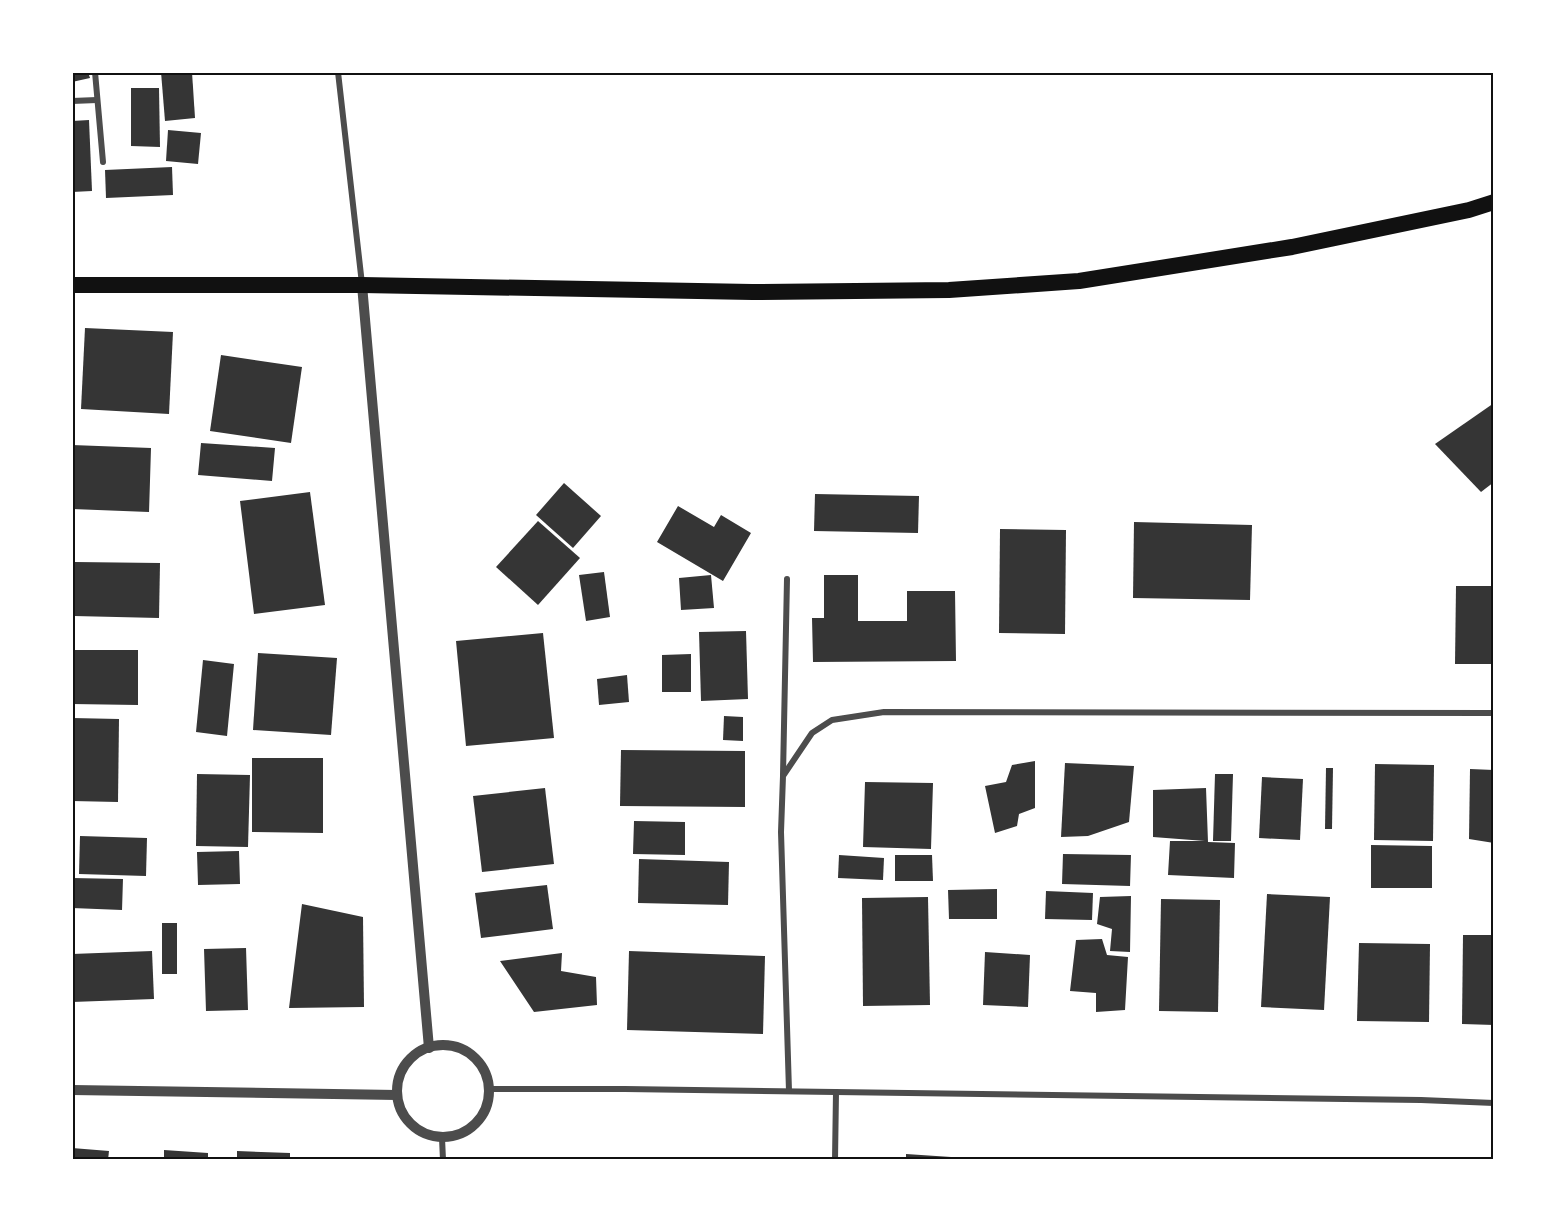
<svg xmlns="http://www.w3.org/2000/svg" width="1566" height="1232" font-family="'Noto Serif',serif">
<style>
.building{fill:#353535}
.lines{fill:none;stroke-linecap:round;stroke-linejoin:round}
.minor{stroke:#4c4c4c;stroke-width:6}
.tertiary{stroke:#4c4c4c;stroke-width:10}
.trunk{stroke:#111;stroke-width:16}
.neatline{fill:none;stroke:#111;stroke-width:2}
</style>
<rect width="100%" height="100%" fill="#fff"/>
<g class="building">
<polygon points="72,72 88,72 90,78 72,82"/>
<polygon points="161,72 192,72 195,118 165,121"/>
<polygon points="131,88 159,88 160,147 131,146"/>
<polygon points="89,120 92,191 72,192 72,121"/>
<polygon points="168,130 201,133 198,164 166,161"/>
<polygon points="172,167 173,195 106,198 105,170"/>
<polygon points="85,328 173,332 169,414 81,409"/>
<polygon points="221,355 302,367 291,443 210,431"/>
<polygon points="1494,403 1494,482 1481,492 1435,444"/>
<polygon points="201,443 275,448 272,481 198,475"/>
<polygon points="72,445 151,448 149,512 72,509"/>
<polygon points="564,483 601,516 573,548 536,515"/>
<polygon points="310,492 325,605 254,614 240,501"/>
<polygon points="815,494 919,496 918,533 814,531"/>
<polygon points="678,506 714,527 721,515 751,533 723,581 657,542"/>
<polygon points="538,521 580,558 538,605 496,567"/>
<polygon points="1134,522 1252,525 1250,600 1133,598"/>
<polygon points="1000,529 1066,530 1065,634 999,633"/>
<polygon points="75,562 160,563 159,618 74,616"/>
<polygon points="604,572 610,617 586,621 579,575"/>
<polygon points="711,575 714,608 681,610 679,578"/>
<polygon points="824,575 858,575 858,621 907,621 907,591 955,591 956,661 813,662 812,618 824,618"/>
<polygon points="1456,586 1494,586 1494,664 1455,664"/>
<polygon points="746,631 748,699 701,701 699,632"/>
<polygon points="543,633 554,738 466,746 456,641"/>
<polygon points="72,650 138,650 138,705 72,704"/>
<polygon points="258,653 337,658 331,735 253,730"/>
<polygon points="691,654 691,692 662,692 662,655"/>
<polygon points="203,660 234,664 227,736 196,732"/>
<polygon points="627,675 629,702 599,705 597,679"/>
<polygon points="724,716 743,717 743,741 723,740"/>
<polygon points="72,718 119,719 118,802 72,801"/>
<polygon points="621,750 745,751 745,807 620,806"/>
<polygon points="252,758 323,758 323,833 252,832"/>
<polygon points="1035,761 1035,808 1019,814 1017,826 995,833 985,786 1006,782 1012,765"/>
<polygon points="1065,763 1134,766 1129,822 1088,836 1061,837"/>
<polygon points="1375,764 1434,765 1433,841 1374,840"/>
<polygon points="1326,768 1333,768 1332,829 1325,829"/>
<polygon points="1470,769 1494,770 1494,843 1469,839"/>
<polygon points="197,774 250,775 248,847 196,846"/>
<polygon points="1215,774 1233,774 1231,841 1213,841"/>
<polygon points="1262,777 1303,779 1300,840 1259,838"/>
<polygon points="865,782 933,783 931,849 863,847"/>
<polygon points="545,788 554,864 482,872 473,796"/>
<polygon points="1206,788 1208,842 1235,843 1234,878 1168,875 1170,841 1205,841 1153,837 1153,790"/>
<polygon points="634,821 685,822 685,855 633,854"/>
<polygon points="80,836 147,838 146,876 79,874"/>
<polygon points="1371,845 1432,846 1432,888 1371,888"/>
<polygon points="239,851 240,884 198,885 197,852"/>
<polygon points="1063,854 1131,855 1130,886 1062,884"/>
<polygon points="839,855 884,858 883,880 838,878"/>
<polygon points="895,855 932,855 933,881 895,881"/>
<polygon points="639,859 729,862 728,905 638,903"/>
<polygon points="72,878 123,879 122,910 72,908"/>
<polygon points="547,885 553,929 481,938 475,893"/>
<polygon points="997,889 997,919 949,919 948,890"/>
<polygon points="1046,891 1093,893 1092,920 1045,919"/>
<polygon points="1267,894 1330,897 1324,1010 1261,1007"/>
<polygon points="1131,896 1130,952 1110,951 1112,929 1097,924 1100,897"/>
<polygon points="928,897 930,1005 863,1006 862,898"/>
<polygon points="1161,899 1220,900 1218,1012 1159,1011"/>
<polygon points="302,904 363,917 364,1007 289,1008"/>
<rect x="162" y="923" width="15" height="51"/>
<polygon points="1463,935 1494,935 1494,1025 1462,1024"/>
<polygon points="1102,939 1107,955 1128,957 1125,1010 1096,1012 1096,993 1070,991 1076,940"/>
<polygon points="1359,943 1430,944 1429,1022 1357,1021"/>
<polygon points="246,948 248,1010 206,1011 204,949"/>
<polygon points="152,951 154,999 72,1002 72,954"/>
<polygon points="629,951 765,956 763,1034 627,1030"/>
<polygon points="985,952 1030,955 1028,1007 983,1005"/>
<polygon points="562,953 561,971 596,977 597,1005 534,1012 500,961"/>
<polygon points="72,1148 109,1151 108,1160 72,1160"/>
<polygon points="164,1150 208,1153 208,1160 164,1160"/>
<polygon points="237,1151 290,1153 290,1160 237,1160"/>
<polygon points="906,1154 966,1158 966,1160 906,1160"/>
</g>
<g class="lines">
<g class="minor">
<polyline points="95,72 103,162"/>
<polyline points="338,72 362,284"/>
<polyline points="72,101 97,100"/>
<polyline points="783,775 787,579"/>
<polyline points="490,1089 625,1089 1421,1100 1494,1103"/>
<polyline points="789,1091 781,832 783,776 812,733 832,720 884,712 1494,713"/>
<polyline points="442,1138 443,1160"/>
<polyline points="835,1160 836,1092"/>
</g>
<g class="tertiary">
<polyline points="362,285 429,1048"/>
<circle cx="443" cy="1091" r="46"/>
<polyline points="72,1090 397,1095"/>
</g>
<polyline class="trunk" points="72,285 362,285 752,292 949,290 1079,281 1292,247 1469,210 1494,202"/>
</g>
<rect width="1566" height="1232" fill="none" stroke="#ffffff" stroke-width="147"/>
<rect x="74" y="74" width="1418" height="1084" class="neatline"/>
</svg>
